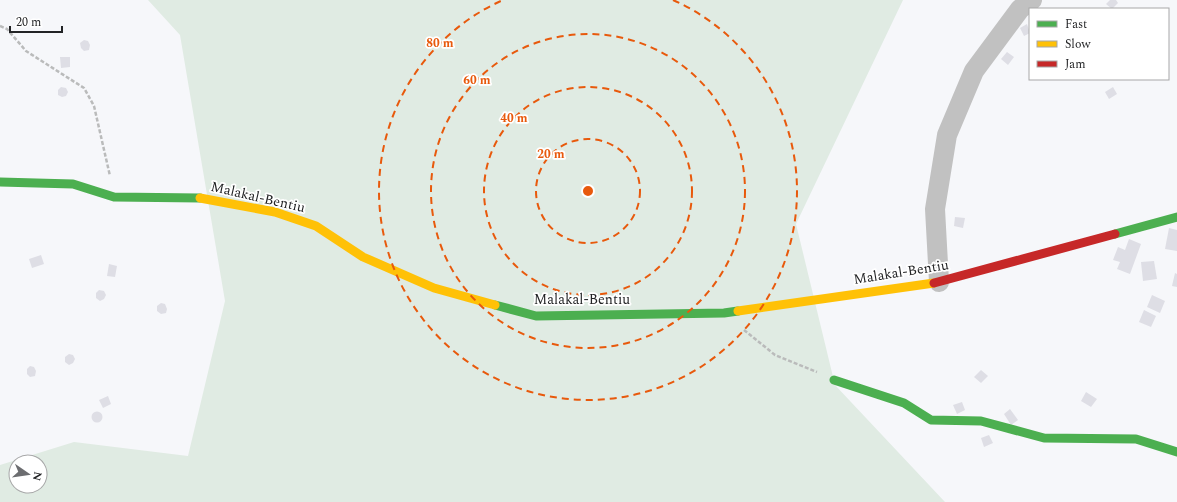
<svg xmlns="http://www.w3.org/2000/svg" width="1177" height="502" font-family="Spectral,serif">
<style>
.green{fill:#e0ebe3;fill-rule:evenodd}
.building{fill:#dedee5}
.lines{fill:none;stroke-linecap:round;stroke-linejoin:round}
.path{stroke:#babbbb;stroke-width:2.5;stroke-dasharray:4 2;stroke-linecap:butt}
.street{stroke:#c1c1c1;stroke-width:20}
.fast{stroke:#4caf50;stroke-width:9}
.slow{stroke:#ffc107;stroke-width:9}
.jam{stroke:#c62828;stroke-width:9}
.ring{fill:none;stroke:#e8590c;stroke-width:2;stroke-dasharray:7 5}
.labels{text-anchor:middle;dominant-baseline:central;stroke-width:3.5;stroke-linejoin:round;paint-order:stroke}
.street-label{font-size:14px;fill:#222325;stroke:#fff}
.centre{fill:#e8590c;stroke:#fff;stroke-width:2}
.ring-label{font-size:12px;text-anchor:middle;font-weight:bold;fill:#e8590c;stroke:#fff;stroke-width:3.5;stroke-linejoin:round;paint-order:stroke}
</style>
<rect width="100%" height="100%" fill="#f6f7fa"/>
<path class="green" d="M 148,0 L 903,0 L 796,224 L 835,385 L 945,502 L 0,502 L 0,465 L 74,442 L 188,456 L 225,301 L 180,35 ZM 16,462 L 40,462 L 40,486 L 16,486 Z"/>
<g class="building">
<polygon points="1110,0 1116,0 1118,3 1112,9 1106,4"/>
<polygon points="1027,24 1030,33 1024,36 1020,28"/>
<polygon points="84,40 88,41 90,45 89,50 84,51 81,48 80,43"/>
<polygon points="1007,52 1014,57 1008,65 1001,59"/>
<polygon points="60,57 70,57 70,67 61,68"/>
<polygon points="61,87 66,88 68,92 66,96 62,97 58,95 58,90"/>
<polygon points="1113,87 1117,94 1109,99 1105,92"/>
<polygon points="955,217 965,218 963,228 954,226"/>
<polygon points="1169,228 1177,230 1177,251 1165,249"/>
<polygon points="1129,239 1141,244 1130,274 1117,269 1120,262 1113,260 1118,247 1125,250"/>
<polygon points="41,255 44,264 32,268 29,259"/>
<polygon points="1154,261 1157,279 1143,281 1141,262"/>
<polygon points="109,264 117,266 115,277 107,276"/>
<polygon points="1175,273 1177,274 1177,287 1172,286"/>
<polygon points="99,290 104,291 106,295 104,299 100,301 96,298 96,293"/>
<polygon points="1152,295 1165,301 1160,313 1147,307"/>
<polygon points="161,303 165,304 167,309 166,313 161,314 157,311 157,306"/>
<polygon points="1144,310 1156,316 1151,327 1139,322"/>
<polygon points="69,354 73,355 75,359 73,363 69,365 65,362 65,357"/>
<polygon points="30,366 34,367 36,371 35,376 30,377 27,374 27,369"/>
<polygon points="981,370 988,376 981,383 974,377"/>
<polygon points="1086,392 1097,399 1091,407 1081,401"/>
<polygon points="108,396 111,404 103,408 99,400"/>
<polygon points="962,402 965,410 957,414 953,405"/>
<polygon points="1010,409 1018,420 1011,425 1004,414"/>
<circle cx="97" cy="417" r="5.5"/>
<polygon points="989,435 993,443 984,447 981,438"/>
</g>
<g class="lines">
<g class="path">
<polyline points="0,26 7,29 26,51 84,88 94,106 110,176"/>
<polyline points="744,330 775,355 817,372"/>
</g>
<polyline class="street" points="939,282 935,209 947,135 974,71 1020,9 1032,0"/>
<g class="fast">
<polyline points="0,182 73,184 114,197 200,198"/>
<polyline points="1115,234 1177,217"/>
<polyline points="495,305 536,316 724,313 738,311"/>
<polyline points="834,380 904,403 931,420 981,421 1044,438 1136,439 1177,452"/>
</g>
<g class="slow">
<polyline points="200,198 275,212 316,226 363,257 434,288 495,305"/>
<polyline points="738,311 934,283"/>
</g>
<polyline class="jam" points="934,283 1115,234"/>
</g>
<g class="ring">
<circle cx="588" cy="191" r="52"/>
<circle cx="588" cy="191" r="104"/>
<circle cx="588" cy="191" r="157"/>
<path d="M673 0A209 209 0 1 1 503 0"/>
</g>
<g class="labels">
<g class="street-label">
<text transform="translate(258 197) rotate(13)">Malakal-Bentiu</text>
<text transform="translate(901 272) rotate(-9)">Malakal-Bentiu</text>
<text x="582" y="299">Malakal-Bentiu</text>
</g>
</g>
<circle cx="588" cy="191" r="6" class="centre"/>
<g class="ring-label">
<text x="440" y="47">80 m</text>
<text x="477" y="84">60 m</text>
<text x="514" y="122">40 m</text>
<text x="551" y="158">20 m</text>
</g>
<rect x="1029" y="8" width="140" height="72" fill="#ffffff" stroke="#a7a7a8"/>
<rect x="1037" y="21" width="20" height="6" fill="#4caf50" stroke="#a7a7a8"/>
<text x="1065" y="28" font-size="12" fill="#222325">Fast</text>
<rect x="1037" y="41" width="20" height="6" fill="#ffc107" stroke="#a7a7a8"/>
<text x="1065" y="48" font-size="12" fill="#222325">Slow</text>
<rect x="1037" y="61" width="20" height="6" fill="#c62828" stroke="#a7a7a8"/>
<text x="1065" y="68" font-size="12" fill="#222325">Jam</text>
<g transform="translate(28 474) rotate(103)"><circle r="19" fill="#ffffff" stroke="#a7a7a8"/>
<path d="M0-3L7 15L0 10L-7 15Z" fill="#6c6d70"/>
<text y="-6" font-size="11" font-weight="bold" text-anchor="middle" fill="#222325">N</text>
</g>
<path d="M10 26v6h52v-6" fill="none" stroke="#222325" stroke-width="2"/>
<text x="16" y="26" font-size="12" fill="#222325" stroke="#ffffff" stroke-width="3" paint-order="stroke">20 m</text>
</svg>
